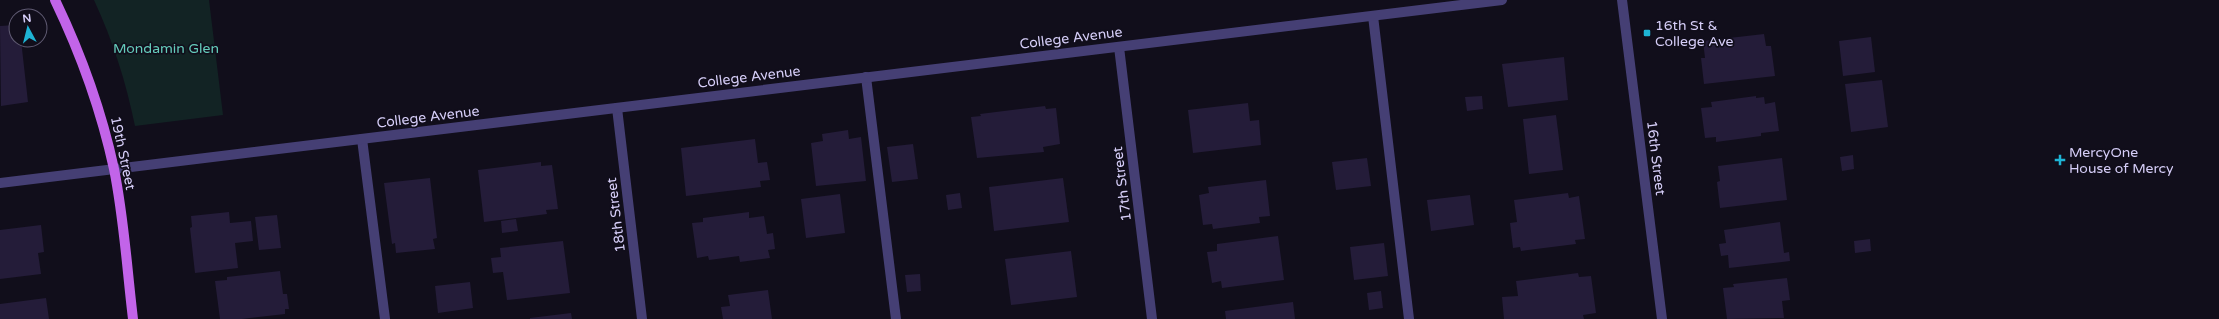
<svg xmlns="http://www.w3.org/2000/svg" width="2219" height="319" font-family="'Varela Round',sans-serif">
<style>
.green{fill:#122324}
.building{fill:#241c39}
.lines{fill:none;stroke-linecap:round;stroke-linejoin:round}
.service{stroke:#453f74;stroke-width:10}
.minor{stroke:#453f74;stroke-width:10}
.primary{stroke:#c264e9;stroke-width:10}
.poi-dot{fill:#1eb4d5;stroke:#110e1b;stroke-width:1.5}
.labels{text-anchor:middle;dominant-baseline:central;stroke-width:3.5;stroke-linejoin:round;paint-order:stroke}
.poi-label{font-size:14px;fill:#d6cef8;stroke:#110e1b;text-anchor:start}
.street-label{font-size:14px;fill:#d6cef8;stroke:#110e1b}
.park-label{font-size:14px;fill:#65cdbc;stroke:#110e1b}
</style>
<rect width="100%" height="100%" fill="#110e1b"/>
<path class="green" d="M 94,0 L 209,0 L 223,115 L 135,126 C 126,82 113,41 94,0 Z"/>
<g class="building">
<polygon points="16,25 16,40 21,40 28,102 1,106 0,26"/>
<polygon points="1764,34 1766,46 1771,46 1775,76 1704,84 1701,58 1705,58 1703,41"/>
<polygon points="1871,37 1875,72 1843,76 1839,41"/>
<polygon points="1564,57 1568,100 1508,107 1502,64"/>
<polygon points="1882,80 1888,127 1851,132 1845,84"/>
<polygon points="1482,96 1483,109 1467,111 1465,97"/>
<polygon points="1756,96 1756,98 1764,97 1765,104 1775,102 1779,131 1761,133 1761,136 1716,142 1716,137 1705,138 1701,108 1712,107 1711,102"/>
<polygon points="1248,103 1250,121 1259,120 1261,145 1193,153 1188,110"/>
<polygon points="1045,106 1046,109 1056,108 1060,144 1043,147 1044,152 977,158 971,117 981,116 980,114"/>
<polygon points="1556,115 1563,170 1529,174 1523,119"/>
<polygon points="848,130 849,139 861,137 866,181 816,186 811,143 823,141 822,134"/>
<polygon points="755,139 758,163 767,162 770,180 760,181 761,187 686,196 681,148"/>
<polygon points="913,144 918,179 892,182 887,147"/>
<polygon points="1853,155 1854,169 1842,171 1840,157"/>
<polygon points="1367,158 1371,186 1336,190 1332,162"/>
<polygon points="1782,158 1787,200 1720,208 1717,182 1720,181 1718,166"/>
<polygon points="541,162 541,166 552,165 558,209 546,210 547,214 484,222 478,170"/>
<polygon points="430,178 437,238 433,239 435,249 396,253 395,243 392,244 384,183"/>
<polygon points="1063,178 1069,222 994,231 989,187"/>
<polygon points="1266,180 1270,216 1259,217 1260,223 1213,229 1212,224 1203,225 1199,195 1209,193 1208,187"/>
<polygon points="960,193 962,208 948,210 946,195"/>
<polygon points="1568,193 1569,198 1579,196 1585,239 1575,240 1576,244 1521,251 1520,247 1513,248 1510,223 1517,222 1514,200"/>
<polygon points="840,194 845,233 806,238 801,199"/>
<polygon points="1470,195 1474,225 1431,231 1427,200"/>
<polygon points="229,212 230,223 251,221 253,241 235,243 238,268 195,273 190,228 192,227 191,216"/>
<polygon points="749,212 749,218 764,216 767,234 773,233 775,249 768,250 770,258 740,262 739,256 709,260 708,256 697,258 692,223 703,222 703,218"/>
<polygon points="277,215 281,248 259,250 255,217"/>
<polygon points="516,219 518,231 502,233 501,221"/>
<polygon points="1780,222 1784,253 1789,252 1790,261 1729,268 1728,255 1721,256 1719,244 1726,243 1724,230"/>
<polygon points="41,225 44,252 38,253 41,274 0,279 0,230"/>
<polygon points="1278,236 1284,280 1222,288 1221,281 1212,283 1207,252 1217,251 1217,244"/>
<polygon points="1870,239 1871,251 1855,253 1854,241"/>
<polygon points="563,241 570,293 507,300 503,272 493,273 491,258 501,257 500,248"/>
<polygon points="1384,243 1388,276 1354,280 1350,247"/>
<polygon points="1071,251 1077,297 1011,305 1005,259"/>
<polygon points="280,271 283,294 287,294 289,309 285,309 285,314 242,319 220,319 215,281 227,280 227,277"/>
<polygon points="1578,273 1579,277 1591,276 1596,313 1583,315 1584,319 1504,319 1502,297 1518,296 1516,281"/>
<polygon points="920,274 921,291 907,292 905,275"/>
<polygon points="1787,278 1790,300 1782,301 1784,318 1727,319 1723,288 1734,287 1733,284"/>
<polygon points="470,282 473,308 438,313 435,286"/>
<polygon points="768,290 772,319 723,319 721,307 730,306 728,295"/>
<polygon points="1381,291 1383,308 1369,310 1367,293"/>
<polygon points="46,298 49,319 0,319 0,304"/>
<polygon points="1293,302 1295,319 1226,319 1225,311"/>
<polygon points="571,313 572,319 530,319 530,318"/>
</g>
<g class="lines">
<g class="service">
<polyline points="1373,16 1409,319"/>
<polyline points="866,77 896,319"/>
<polyline points="362,139 385,319"/>
</g>
<g class="minor">
<polyline points="1622,0 1662,319"/>
<polyline points="1119,47 1152,319"/>
<polyline points="617,108 642,319"/>
<polyline points="0,183 1502,0"/>
</g>
<path class="primary" d="M 55,0 C 81,54 101,109 114,169 C 124,218 127,269 133,319"/>
</g>
<g class="poi-dot">
<rect x="1643" y="29" width="8" height="8" rx="2"/>
<path d="M2058 154h4v4h4v4h-4v4h-4v-4h-4v-4h4z"/>
</g>
<g class="labels">
<g class="poi-label">
<text x="1655" y="25">16th St &amp;<tspan x="1655" dy="16">College Ave</tspan></text>
<text x="2069" y="152">MercyOne<tspan x="2069" dy="16">House of Mercy</tspan></text>
</g>
<g class="street-label">
<text transform="translate(1071 38) rotate(-7)">College Avenue</text>
<text transform="translate(749 77) rotate(-7)">College Avenue</text>
<text transform="translate(428 117) rotate(-7)">College Avenue</text>
<text transform="translate(123 153) rotate(78)">19th Street</text>
<text transform="translate(1656 158) rotate(83)">16th Street</text>
<text transform="translate(1122 184) rotate(-97)">17th Street</text>
<text transform="translate(616 215) rotate(-97)">18th Street</text>
</g>
<g class="park-label">
<text x="166" y="48">Mondamin Glen</text>
</g>
</g>
<g transform="translate(28 28) rotate(353)"><circle r="19" fill="#110e1b" stroke="#605b73"/>
<path d="M0-3L7 15L0 10L-7 15Z" fill="#1eb4d5"/>
<text y="-6" font-size="11" font-weight="bold" text-anchor="middle" fill="#d6cef8">N</text>
</g>
</svg>
